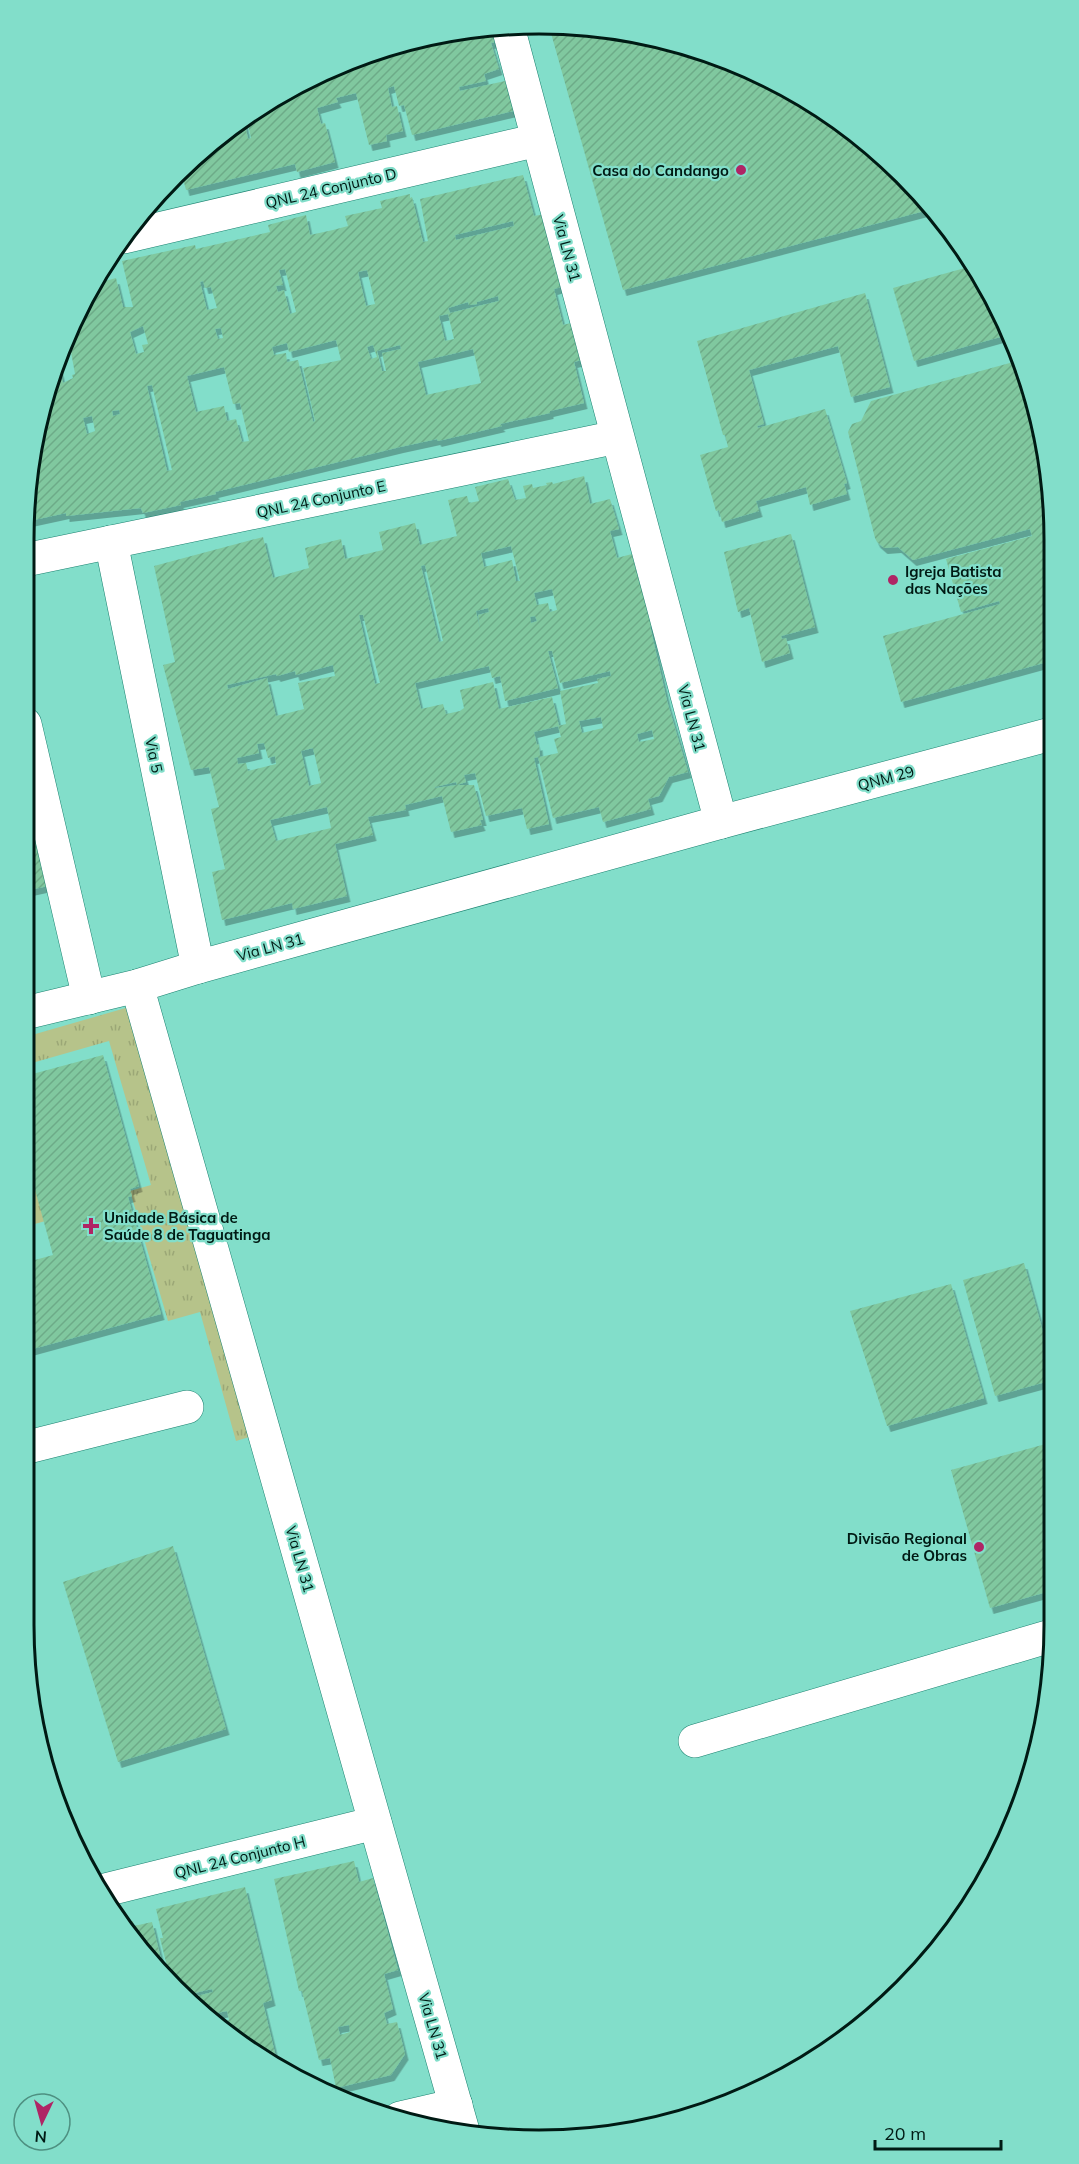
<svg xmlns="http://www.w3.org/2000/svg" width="1079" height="2164" font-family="Mulish,sans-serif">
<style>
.grass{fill:url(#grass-tufts)}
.building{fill:url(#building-hatch);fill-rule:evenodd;filter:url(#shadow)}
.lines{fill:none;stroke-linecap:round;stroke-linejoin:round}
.minor-casing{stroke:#1a8270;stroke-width:34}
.minor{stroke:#fff;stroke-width:33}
.poi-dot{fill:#af2565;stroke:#82deca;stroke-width:2}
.labels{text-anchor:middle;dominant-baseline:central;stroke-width:4.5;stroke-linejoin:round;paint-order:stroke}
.poi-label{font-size:15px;font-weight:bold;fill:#001a14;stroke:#82deca;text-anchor:end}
.street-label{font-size:15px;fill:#001a14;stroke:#82deca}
.rim{fill:none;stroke:#001a14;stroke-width:3}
</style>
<defs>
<pattern id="grass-tufts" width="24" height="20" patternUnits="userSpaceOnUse" patternTransform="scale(1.5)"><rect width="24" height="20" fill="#b6c38a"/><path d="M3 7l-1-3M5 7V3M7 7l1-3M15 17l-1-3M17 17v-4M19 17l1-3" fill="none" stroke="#9ba776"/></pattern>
<pattern id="building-hatch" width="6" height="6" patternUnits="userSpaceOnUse" patternTransform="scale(1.5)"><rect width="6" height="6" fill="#80c89f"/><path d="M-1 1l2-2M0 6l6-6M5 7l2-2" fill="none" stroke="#6dab88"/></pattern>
<filter id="shadow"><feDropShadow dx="3.5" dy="6" stdDeviation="0" flood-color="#0004"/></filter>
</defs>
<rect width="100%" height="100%" fill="#82deca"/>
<g class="grass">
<polygon points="136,1005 259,1434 236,1441 200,1312 168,1321 130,1191 151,1185 109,1041 25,1065 25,1037"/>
<polygon points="24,1135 49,1220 24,1227"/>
</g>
<g class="building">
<polygon points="573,25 673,41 767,77 854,131 932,209 623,290 549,26"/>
<polygon points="472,28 492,28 495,42 491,43 499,69 484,74 486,81 459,87 460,91 505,81 513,111 412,135 404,105 399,106 394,86 388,88 392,107 397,106 403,131 386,135 387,141 369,145 356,93 336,98 338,102 317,108 321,124 325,123 335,162 297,172 295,164 186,190 181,171 199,152 244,120 248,139 251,138 247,120 253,119 252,114 281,93 373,51"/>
<path d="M 523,175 L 534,216 L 545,214 L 561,287 L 554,289 L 563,325 L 571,323 L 581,360 L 574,362 L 584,403 L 550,411 L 550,413 L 500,424 L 502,426 L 438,441 L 437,439 L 400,447 L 215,492 L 216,494 L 180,502 L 181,505 L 143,513 L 141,508 L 66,516 L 66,513 L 29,521 L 25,506 L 41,406 L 58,362 L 63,383 L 73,378 L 72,375 L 75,374 L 69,341 L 66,342 L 77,312 L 94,284 L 116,278 L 123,307 L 133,307 L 122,261 L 195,245 L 196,249 L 270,232 L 268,225 L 306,215 L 310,235 L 333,230 L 348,226 L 345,216 L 382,208 L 380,201 L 410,194 L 410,198 L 412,197 L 423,242 L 428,241 L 420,199 ZM 513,221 L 514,226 L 456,240 L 455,235 ZM 285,269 L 296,312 L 290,314 L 284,290 L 278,292 L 276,286 L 283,285 L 279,270 ZM 367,270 L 375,304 L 366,306 L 358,272 ZM 203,281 L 205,288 L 211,287 L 217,308 L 207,310 L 200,282 ZM 498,296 L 499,301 L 450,313 L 448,308 L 468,302 L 469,305 L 477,304 L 477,302 ZM 448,314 L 454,339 L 445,341 L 439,316 ZM 143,326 L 148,344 L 142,345 L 144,352 L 136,354 L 130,332 ZM 221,328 L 223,338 L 218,339 L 215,329 ZM 336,340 L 341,360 L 303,368 L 315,421 L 313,422 L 298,360 L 287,362 L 286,353 L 274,355 L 272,347 L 287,343 L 289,352 ZM 373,345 L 377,357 L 371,359 L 367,347 ZM 400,345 L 401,349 L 382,353 L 386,371 L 382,371 L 377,351 ZM 473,349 L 481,383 L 426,395 L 418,362 ZM 224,367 L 233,404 L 240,403 L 249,441 L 242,442 L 236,419 L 227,421 L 224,406 L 196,412 L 187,376 ZM 152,385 L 172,470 L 167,471 L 147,386 ZM 119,410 L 120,414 L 113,416 L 112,411 ZM 92,416 L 95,431 L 87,434 L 83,418 Z"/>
<polygon points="972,266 1011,334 914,361 893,288"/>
<polygon points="865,293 890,387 851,397 838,346 749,370 764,424 757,426 758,428 825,409 847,483 844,484 847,494 810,505 806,487 756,501 759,511 722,522 719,510 716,511 700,455 728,447 725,435 723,435 697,341"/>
<polygon points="1021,360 1051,472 1051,661 901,702 883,636 1000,604 999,601 961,612 946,559 1032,536 1030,529 913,560 898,547 884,548 877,542 875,538 848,432 852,424 861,421 871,401"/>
<path d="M 584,476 L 590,504 L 610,499 L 619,529 L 610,531 L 617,558 L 632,554 L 641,589 L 644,589 L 653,626 L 650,626 L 667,701 L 688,772 L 669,777 L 659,796 L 648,799 L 651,809 L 603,822 L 599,807 L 553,818 L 538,757 L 534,758 L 549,824 L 527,829 L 522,808 L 486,816 L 475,773 L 464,775 L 466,782 L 457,785 L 474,785 L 483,820 L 480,820 L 482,825 L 451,832 L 442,796 L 405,805 L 406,810 L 368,817 L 373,835 L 335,844 L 347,896 L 293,909 L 292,903 L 222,920 L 212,872 L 225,869 L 211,809 L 219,807 L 209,767 L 191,770 L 163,665 L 175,662 L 154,566 L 263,537 L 273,578 L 309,568 L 305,548 L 341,539 L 345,559 L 383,550 L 379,532 L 415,523 L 420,545 L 457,536 L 448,500 L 467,496 L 469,503 L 479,501 L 475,487 L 508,479 L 515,500 L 526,498 L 523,486 L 532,484 L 533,488 L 547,485 L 546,483 L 552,482 L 553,484 ZM 511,546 L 520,581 L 516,581 L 512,560 L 484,567 L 481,553 ZM 425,565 L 443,641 L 439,642 L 421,566 ZM 552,589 L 557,610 L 550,612 L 548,603 L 537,605 L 534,593 ZM 488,608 L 489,612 L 478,615 L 480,629 L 476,611 ZM 359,615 L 363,615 L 380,683 L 375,684 ZM 535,616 L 537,621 L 531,623 L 530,617 ZM 548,651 L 552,651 L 560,683 L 610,671 L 611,676 L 597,679 L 598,683 L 560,691 L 566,724 L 558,726 L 561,737 L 554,739 L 558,753 L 540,757 L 539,744 L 537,745 L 534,732 L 559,726 L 552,697 L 499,709 L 493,682 L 460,690 L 464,708 L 460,711 L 446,714 L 443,704 L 421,709 L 415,683 L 489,666 L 492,678 L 500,676 L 505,701 L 558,688 ZM 333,665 L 335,676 L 298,683 L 304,709 L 276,716 L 267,678 L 228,689 L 227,685 L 276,674 L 277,676 L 295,671 L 296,675 ZM 601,717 L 603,728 L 582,733 L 579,721 ZM 652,730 L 654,739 L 639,742 L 637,734 ZM 264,743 L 268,758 L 275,756 L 276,764 L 248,771 L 246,763 L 238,764 L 237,758 L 259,753 L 257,744 ZM 313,748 L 321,783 L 309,786 L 301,751 ZM 456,782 L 457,785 L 435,788 L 435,787 ZM 327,807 L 331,828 L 276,841 L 270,820 Z"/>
<polygon points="791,534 815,627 781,636 782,639 786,638 790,653 762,662 749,608 738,612 724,552"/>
<polygon points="25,773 48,886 25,891"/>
<polygon points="103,1055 139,1186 130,1189 132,1196 128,1197 161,1314 29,1350 24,1333 24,1263 53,1255 24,1150 25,1076"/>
<polygon points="1024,1263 1053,1368 1053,1380 995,1396 963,1280"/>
<polygon points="951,1284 984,1398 887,1426 850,1311"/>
<polygon points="1053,1442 1054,1590 990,1608 951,1470"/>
<polygon points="173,1546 226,1729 118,1762 63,1582"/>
<path d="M 354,1861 L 359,1882 L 373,1878 L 398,1970 L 384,1974 L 393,2009 L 384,2013 L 387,2024 L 397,2022 L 405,2054 L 391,2075 L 336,2088 L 330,2058 L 319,2060 L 302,1991 L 299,1991 L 274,1879 ZM 349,2025 L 350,2032 L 340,2035 L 338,2027 Z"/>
<polygon points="245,1887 272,2000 263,2003 278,2066 253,2053 220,2022 229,2020 227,2011 212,2014 193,1997 213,1992 212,1989 190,1994 169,1974 160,1938 163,1938 156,1909"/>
<polygon points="133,1921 134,1926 152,1922 162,1963 158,1964 131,1939 124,1926 128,1924 128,1922"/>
</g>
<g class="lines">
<g class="minor-casing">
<g id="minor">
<polyline points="508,27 721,822"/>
<polyline points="124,237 538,140"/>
<polyline points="111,542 198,967"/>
<polyline points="25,560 617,437"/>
<polyline points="25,724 89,998"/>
<polyline points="137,986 463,2131"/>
<polyline points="25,1013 137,986 198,967 721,822 1051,734"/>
<polyline points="24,1448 187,1407"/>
<polyline points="695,1741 1054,1635"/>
<polyline points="105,1890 375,1823"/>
<polyline points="400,2118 456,2105"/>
</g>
</g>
<use href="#minor" class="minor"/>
</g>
<g class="poi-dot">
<circle cx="741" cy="170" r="6"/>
<circle cx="893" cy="580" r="6"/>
<path d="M88 1217h6v6h6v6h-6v6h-6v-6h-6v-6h6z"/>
<circle cx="979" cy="1547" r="6"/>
</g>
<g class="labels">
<g class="poi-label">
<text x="729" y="170">Casa do Candango</text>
<text x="905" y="571" text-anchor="start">Igreja Batista<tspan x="905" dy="17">das Nações</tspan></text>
<text x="104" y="1217" text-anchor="start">Unidade Básica de<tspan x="104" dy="17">Saúde 8 de Taguatinga</tspan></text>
<text x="967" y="1538">Divisão Regional<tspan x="967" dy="17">de Obras</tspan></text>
</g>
<g class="street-label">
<text transform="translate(331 188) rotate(-13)">QNL 24 Conjunto D</text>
<text transform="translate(567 248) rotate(75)">Via LN 31</text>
<text transform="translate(321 499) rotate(-12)">QNL 24 Conjunto E</text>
<text transform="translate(692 718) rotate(75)">Via LN 31</text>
<text transform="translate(154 755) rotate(78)">Via 5</text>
<text transform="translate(886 778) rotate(-15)">QNM 29</text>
<text transform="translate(270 947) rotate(-15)">Via LN 31</text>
<text transform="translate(300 1559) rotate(74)">Via LN 31</text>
<text transform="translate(240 1857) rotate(-14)">QNL 24 Conjunto H</text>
<text transform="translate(433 2026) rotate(74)">Via LN 31</text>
</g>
</g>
<path d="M0 0H1079V2164H0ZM539 34H539A505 505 0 0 1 1044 539V1625A505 505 0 0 1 539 2130H539A505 505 0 0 1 34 1625V539A505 505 0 0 1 539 34Z" fill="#82deca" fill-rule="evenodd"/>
<path class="rim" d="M539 34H539A505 505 0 0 1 1044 539V1625A505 505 0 0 1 539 2130H539A505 505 0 0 1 34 1625V539A505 505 0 0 1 539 34Z"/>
<g transform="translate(42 2122) rotate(185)"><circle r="28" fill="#82deca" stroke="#4e9081" stroke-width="1.5"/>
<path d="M0-4.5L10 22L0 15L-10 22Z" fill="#af2565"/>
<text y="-9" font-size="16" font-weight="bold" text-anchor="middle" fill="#001a14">N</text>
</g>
<path d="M875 2140v9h126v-9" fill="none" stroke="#001a14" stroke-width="3"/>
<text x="884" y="2140" font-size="18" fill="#001a14" stroke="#82deca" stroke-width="4.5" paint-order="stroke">20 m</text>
</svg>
